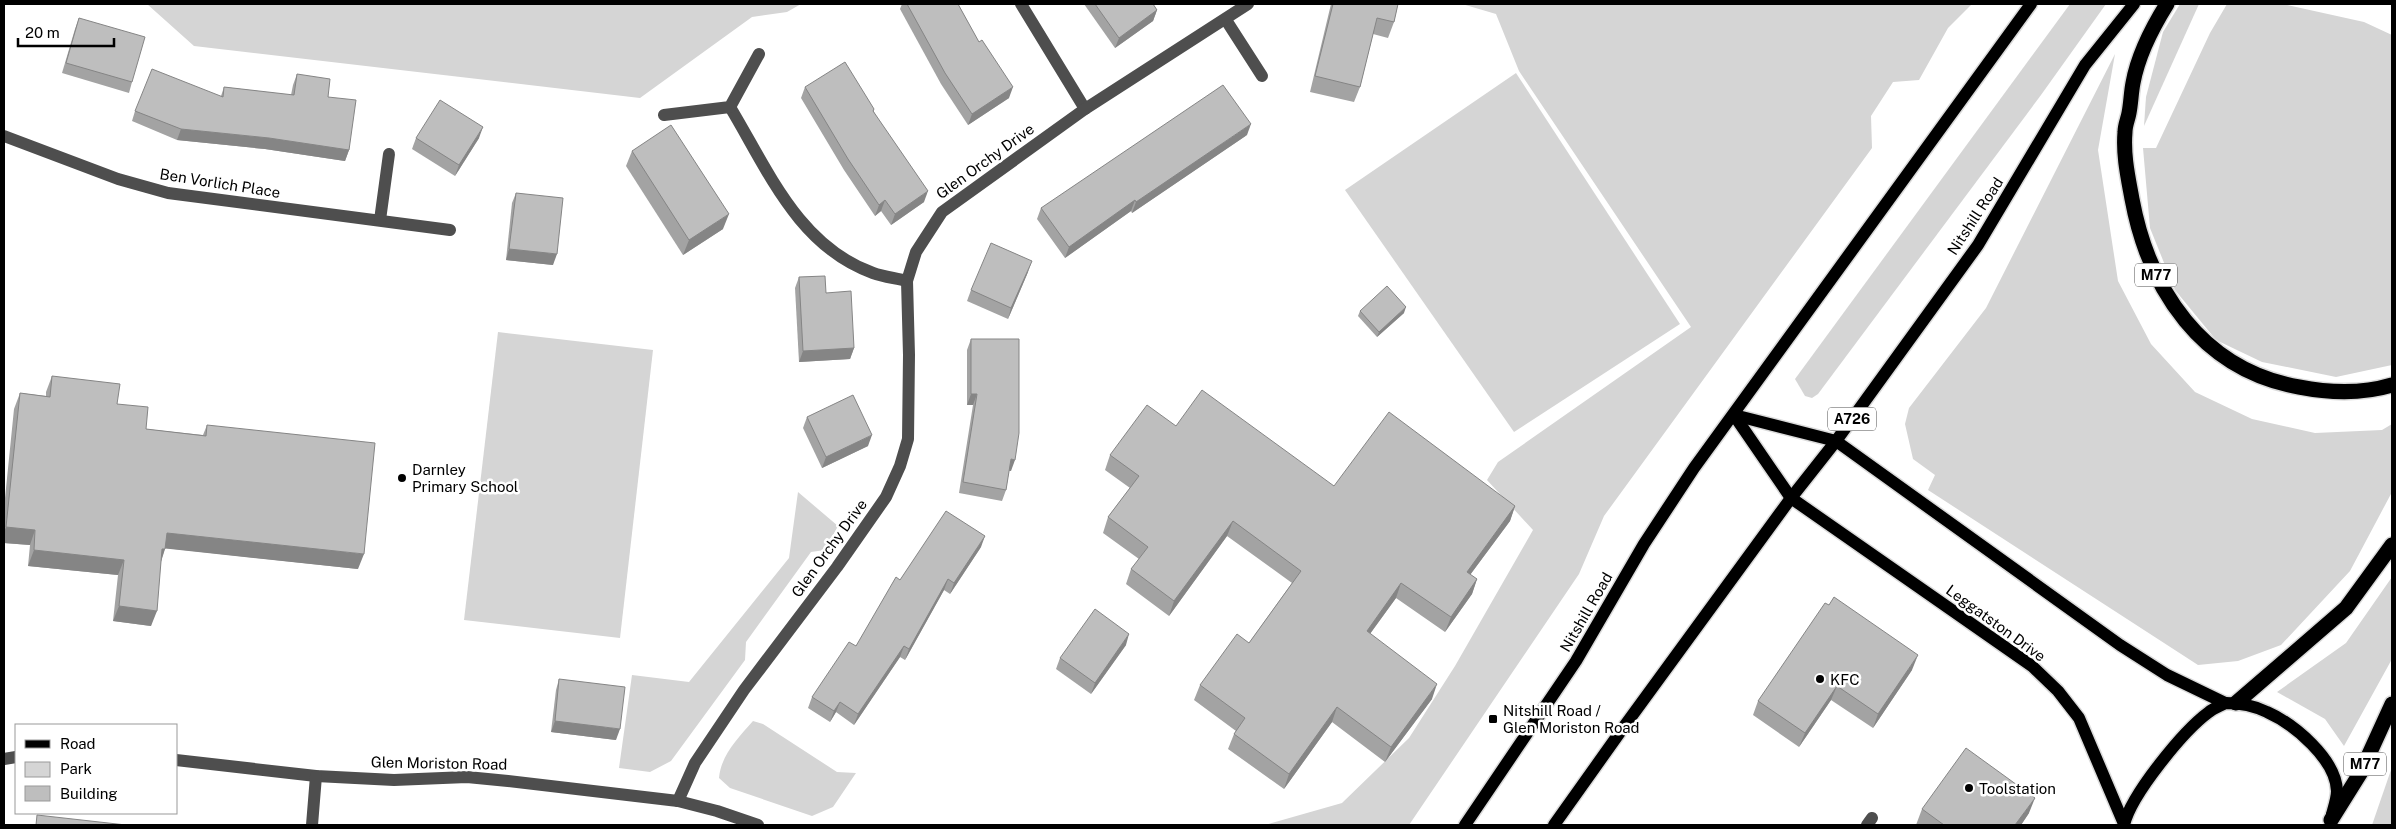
<svg xmlns="http://www.w3.org/2000/svg" width="2396" height="829" font-family="'Public Sans',sans-serif">
<style>
.green{fill:#d5d5d5}
.lines{fill:none;stroke-linecap:round;stroke-linejoin:round}
.major-casing{stroke:#dbdbdb;stroke-width:15}
.highway-casing{stroke:#dbdbdb;stroke-width:18}
.minor{stroke:#4e4e4e;stroke-width:12}
.major{stroke:#000;stroke-width:12}
.highway{stroke:#000;stroke-width:15}
.wall{fill:#a3a3a3}
.shaded-wall{fill:#858585}
.building{fill:#bebebe;stroke:#858585}
.poi-dot{fill:#000;stroke:#fff;stroke-width:2}
.labels{text-anchor:middle;dominant-baseline:central;stroke-width:5;stroke-linejoin:round;paint-order:stroke}
.shield{fill:#fff;stroke:#4c4c4c;stroke-width:1}
.shield-label{font-size:14px;font-weight:bold;fill:#000}
.street-label{font-size:15px;fill:#000;stroke:#fff}
.poi-label{font-size:15px;fill:#000;stroke:#fff;text-anchor:start}
</style>
<rect width="100%" height="100%" fill="#fff"/>
<g class="green">
<polygon points="147,4 801,4 787,12 752,17 640,98 194,46"/>
<polygon points="1462,4 1972,4 1948,28 1919,80 1893,82 1871,116 1872,148 1604,516 1579,574 1409,825 1265,825 1342,803 1409,738 1455,666 1533,530 1487,480 1498,462 1691,327 1519,71 1496,14"/>
<polygon points="2070,4 2106,4 2041,95 1818,394 1812,398 1805,396 1795,379"/>
<polygon points="2180,4 2199,4 2144,126 2146,97 2163,32"/>
<polygon points="2227,4 2283,4 2364,22 2392,35 2392,365 2336,377 2262,362 2216,340 2175,290 2150,228 2143,148 2156,148 2210,33"/>
<polygon points="2115,54 2098,150 2118,281 2151,344 2195,392 2252,419 2315,433 2382,430 2392,424 2392,492 2350,571 2281,645 2238,661 2198,665 1928,490 1935,475 1913,459 1905,424 1909,408 1986,308"/>
<polygon points="1516,73 1680,324 1514,432 1345,190"/>
<polygon points="498,332 653,350 620,638 464,620"/>
<polygon points="798,492 838,526 825,550 811,552 746,642 745,660 671,761 650,772 619,768 632,675 689,682 789,558"/>
<polygon points="2392,577 2392,659 2344,746 2325,719 2277,692 2346,643"/>
<path d="M 753,721 L 763,724 L 837,772 L 856,773 L 833,807 L 812,816 L 730,788 L 719,778 C 721,755 738,738 753,721 Z"/>
<polygon points="2392,767 2392,825 2372,825"/>
</g>
<g class="lines">
<g class="major-casing">
<g id="major">
<polyline points="1734,415 1791,498 2032,666 2058,691 2079,718 2124,824"/>
<polyline points="1734,415 1836,441 2120,645 2167,675 2225,703"/>
<polyline points="1465,825 1576,661 1644,544 1694,468 2031,4"/>
<polyline points="1554,825 1623,728 1791,498 1836,441 1978,245 2085,65 2134,4"/>
<path d="M 2124,825 C 2131,795 2183,731 2209,712 C 2214,708 2220,706 2225,703 C 2239,703 2255,706 2267,712 C 2294,724 2336,759 2337,791 C 2337,798 2334,807 2332,814"/>
</g>
</g>
<g class="highway-casing">
<g id="highway">
<path d="M 2167,4 C 2152,28 2138,55 2133,83 C 2131,93 2131,103 2129,113 C 2128,119 2125,125 2125,132 C 2123,155 2128,177 2132,199 C 2149,290 2202,370 2299,387 C 2330,393 2362,394 2392,385"/>
<polyline points="2236,703 2346,608 2392,545"/>
<polyline points="2331,820 2361,772 2392,704"/>
</g>
</g>
<g class="minor">
<polyline points="1021,4 1085,109"/>
<polyline points="1226,20 1262,76"/>
<path d="M 730,107 C 768,170 798,246 873,273 C 884,277 896,278 907,281"/>
<polyline points="664,115 730,107 759,54"/>
<polyline points="4,136 118,179 168,193 450,230"/>
<polyline points="380,220 389,154"/>
<polyline points="4,759 16,757"/>
<polyline points="176,760 316,776 394,780 467,777 508,781 678,801 717,811 758,825"/>
<polyline points="678,801 695,763 744,690 837,567 886,497 900,466 908,439 909,355 907,281 916,252 942,212 1085,109 1248,4"/>
<polyline points="312,825 316,776"/>
<polyline points="1867,825 1872,818"/>
</g>
<use href="#major" class="major"/>
<use href="#highway" class="highway"/>
</g>
<g class="wall">
<polygon points="902,4 958,4 1009,98 968,125 941,84 900,9"/>
<polygon points="1084,4 1153,4 1157,10 1153,21 1115,48"/>
<polygon points="1331,4 1398,4 1394,22 1388,38 1373,34 1360,87 1354,102 1310,92"/>
<polygon points="79,18 132,82 129,93 62,73 75,29"/>
<polygon points="297,74 328,97 349,150 345,161 265,149 177,140 132,121 135,111 221,96 224,87 291,95 293,85"/>
<polygon points="805,87 874,109 874,112 924,202 891,225 881,211 875,216 844,170 801,98"/>
<polygon points="1247,135 1132,213 1131,211 1065,258 1037,219 1041,208"/>
<polygon points="416,138 479,138 455,176 412,149"/>
<polygon points="632,151 723,229 683,255 626,166"/>
<polygon points="516,193 553,265 506,260 512,203"/>
<polygon points="1028,272 1008,319 967,301 971,290"/>
<polygon points="799,277 826,293 854,348 850,359 799,362 795,288"/>
<polygon points="1360,311 1404,313 1377,337 1358,316"/>
<polygon points="971,339 1011,471 1009,471 1006,490 1002,501 959,493 973,405 967,405 967,350"/>
<polygon points="52,376 117,404 146,429 203,435 207,425 358,569 165,548 161,561 151,626 113,621 118,575 28,566 30,545 4,543 4,508 14,409 20,393 46,396 46,392"/>
<polygon points="807,417 868,446 822,468 803,428"/>
<polygon points="1176,426 1334,486 1515,506 1510,521 1470,575 1477,579 1472,594 1445,632 1396,598 1370,634 1432,699 1385,762 1332,722 1284,789 1228,749 1234,734 1236,731 1194,700 1200,685 1249,643 1292,583 1227,536 1169,616 1126,584 1131,569 1139,559 1103,533 1108,517 1130,488 1105,470 1110,455"/>
<polygon points="981,547 950,594 944,590 905,660 900,657 854,725 836,712 830,722 808,708 812,697 856,646 900,580"/>
<polygon points="1126,645 1091,694 1056,669 1060,658"/>
<polygon points="1912,670 1873,728 1831,700 1799,747 1753,715 1758,701"/>
<polygon points="559,679 616,740 551,732 556,690"/>
<polygon points="1922,809 2029,813 2021,825 1916,825"/>
</g>
<g class="shaded-wall">
<polygon points="1157,10 1153,21 1115,48 1119,38"/>
<polygon points="1013,87 1009,98 968,125 972,114"/>
<polygon points="1251,124 1247,135 1132,213 1136,202"/>
<polygon points="483,127 479,138 455,176 459,165"/>
<polygon points="181,129 269,138 349,150 345,161 265,149 177,140"/>
<polygon points="928,191 924,202 891,225 895,214"/>
<polygon points="885,200 881,211 875,216 879,205"/>
<polygon points="1135,200 1131,211 1065,258 1069,247"/>
<polygon points="729,214 723,229 683,255 689,240"/>
<polygon points="509,249 557,254 553,265 506,260"/>
<polygon points="1032,261 1028,272 1008,319 1011,308"/>
<polygon points="1406,307 1404,313 1377,337 1379,332"/>
<polygon points="854,348 850,359 799,362 803,351"/>
<polygon points="971,394 977,394 973,405 967,405"/>
<polygon points="872,435 868,446 822,468 826,457"/>
<polygon points="1011,459 1015,460 1011,471 1007,470"/>
<polygon points="1515,506 1510,521 1461,587 1467,572"/>
<polygon points="1233,521 1227,536 1169,616 1174,601"/>
<polygon points="6,527 35,530 30,545 4,543 4,532"/>
<polygon points="167,533 364,554 358,569 161,548"/>
<polygon points="985,536 981,547 950,594 954,583"/>
<polygon points="162,549 165,549 160,565"/>
<polygon points="34,550 124,560 118,575 28,566"/>
<polygon points="948,579 944,590 905,660 909,649"/>
<polygon points="1477,579 1472,594 1445,632 1451,617"/>
<polygon points="1401,583 1396,598 1361,646 1367,631"/>
<polygon points="119,606 157,611 151,626 113,621"/>
<polygon points="1129,634 1126,645 1091,694 1095,683"/>
<polygon points="904,646 900,657 854,725 858,714"/>
<polygon points="1918,655 1912,670 1873,728 1878,714"/>
<polygon points="1437,684 1432,699 1385,762 1391,747"/>
<polygon points="1837,686 1831,700 1799,747 1805,733"/>
<polygon points="840,702 836,712 830,722 834,711"/>
<polygon points="1337,707 1332,722 1284,789 1289,774"/>
<polygon points="555,721 620,729 616,740 551,732"/>
<polygon points="2035,798 2029,813 2021,825 2015,825"/>
</g>
<g class="building">
<polygon points="907,4 958,4 979,42 982,40 1013,87 972,114 945,73"/>
<polygon points="1095,4 1153,4 1157,10 1119,38"/>
<polygon points="1333,4 1398,4 1394,22 1377,18 1360,87 1315,76"/>
<polygon points="79,18 145,37 132,82 66,63"/>
<polygon points="845,62 874,109 873,111 928,191 895,214 885,200 879,205 848,159 805,87"/>
<polygon points="152,69 223,97 224,87 294,95 297,74 330,79 328,97 356,100 349,150 269,138 181,129 135,111"/>
<polygon points="1223,85 1251,124 1136,202 1135,200 1069,247 1041,208"/>
<polygon points="440,100 483,127 459,165 416,138"/>
<polygon points="671,125 729,214 689,240 632,151"/>
<polygon points="516,193 563,198 557,254 509,249"/>
<polygon points="991,243 1032,261 1011,308 971,290"/>
<polygon points="825,276 826,293 851,291 854,348 803,351 799,277"/>
<polygon points="1387,286 1406,307 1379,332 1360,311"/>
<polygon points="971,339 1019,339 1019,433 1015,460 1011,459 1006,490 963,482 977,394 971,394"/>
<polygon points="52,376 120,384 117,404 148,407 146,429 206,436 207,425 375,443 364,554 167,533 165,549 162,549 157,611 119,606 124,560 34,550 35,530 6,527 20,393 50,397"/>
<polygon points="1202,390 1334,486 1389,412 1515,506 1467,572 1477,579 1451,617 1401,583 1367,631 1437,684 1391,747 1337,707 1289,774 1234,734 1245,718 1200,685 1237,634 1249,643 1301,571 1233,521 1174,601 1131,569 1148,547 1108,517 1139,476 1110,455 1147,405 1176,426"/>
<polygon points="853,395 872,435 826,457 807,417"/>
<polygon points="946,511 985,536 954,583 948,579 909,649 904,646 858,714 840,702 834,711 812,697 849,642 856,646 896,577 900,580"/>
<polygon points="1834,597 1918,655 1878,714 1837,686 1805,733 1758,701 1825,603 1829,605"/>
<polygon points="1095,609 1129,634 1095,683 1060,658"/>
<polygon points="559,679 625,687 620,729 555,721"/>
<polygon points="1966,748 2035,798 2015,825 1944,825 1922,809"/>
<polygon points="37,815 126,825 36,825"/>
</g>
<g class="poi-dot">
<circle cx="402" cy="478" r="5"/>
<circle cx="1820" cy="679" r="5"/>
<rect x="1488" y="714" width="10" height="10" rx="2.5"/>
<circle cx="1969" cy="788" r="5"/>
</g>
<g class="labels">
<g class="shield">
<rect x="2135" y="263.5" width="42" height="23" rx="4"/>
<rect x="1828" y="407.5" width="48" height="23" rx="4"/>
<rect x="2344" y="752.5" width="42" height="23" rx="4"/>
</g>
<g class="shield-label">
<text x="2156" y="275">M77</text>
<text x="1852" y="419">A726</text>
<text x="2365" y="764">M77</text>
</g>
<g class="street-label">
<text transform="translate(985 161) rotate(-36)">Glen Orchy Drive</text>
<text transform="translate(220 183) rotate(9)">Ben Vorlich Place</text>
<text transform="translate(1975 216) rotate(-57)">Nitshill Road</text>
<text transform="translate(829 548) rotate(-54)">Glen Orchy Drive</text>
<text transform="translate(1586 612) rotate(-60)">Nitshill Road</text>
<text transform="translate(1996 623) rotate(36)">Leggatston Drive</text>
<text transform="translate(439 763) rotate(1)">Glen Moriston Road</text>
</g>
<g class="poi-label">
<text x="412" y="469">Darnley<tspan x="412" dy="17">Primary School</tspan></text>
<text x="1830" y="679">KFC</text>
<text x="1503" y="710">Nitshill Road /<tspan x="1503" dy="17">Glen Moriston Road</tspan></text>
<text x="1979" y="788">Toolstation</text>
</g>
</g>
<rect width="2396" height="829" fill="none" stroke="#000000" stroke-width="10"/>
<rect x="15" y="724" width="162" height="90" fill="#ffffff" stroke="#999999"/>
<rect x="25" y="740" width="25" height="8" fill="#000000" stroke="#999999"/>
<text x="60" y="749" font-size="15" fill="#000000">Road</text>
<rect x="25" y="762" width="25" height="15" fill="#d5d5d5" stroke="#999999"/>
<text x="60" y="774" font-size="15" fill="#000000">Park</text>
<rect x="25" y="786" width="25" height="15" fill="#bebebe" stroke="#999999"/>
<text x="60" y="799" font-size="15" fill="#000000">Building</text>
<path d="M18 38v8h96v-8" fill="none" stroke="#000000" stroke-width="2.5"/>
<text x="25" y="38" font-size="15" fill="#000000" stroke="#ffffff" stroke-width="4" paint-order="stroke">20 m</text>
</svg>
